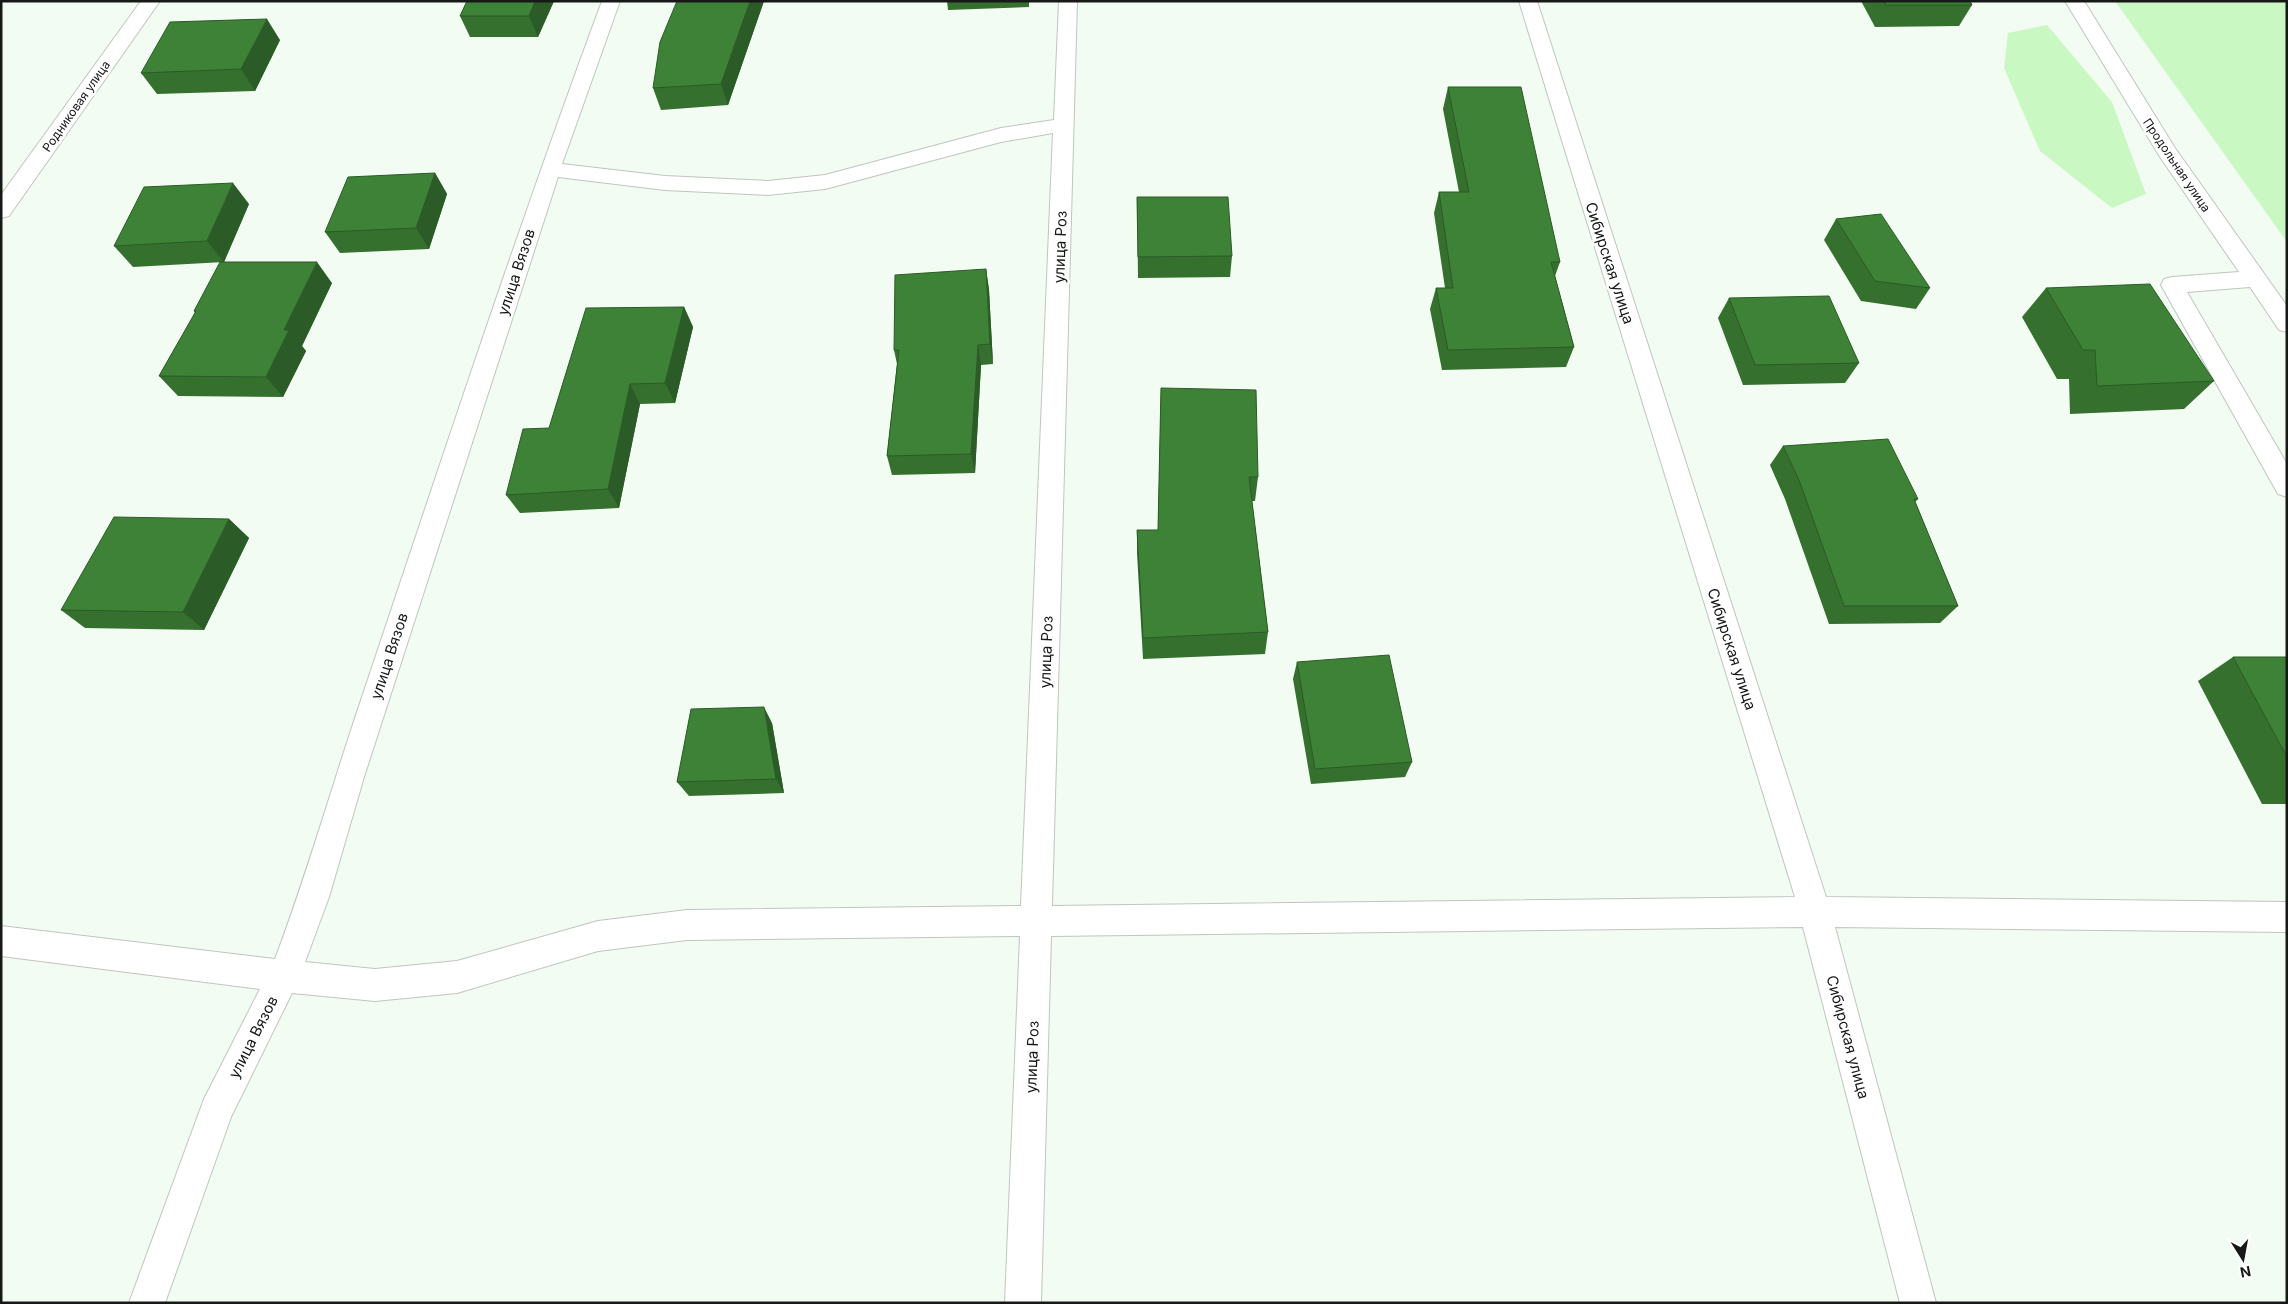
<svg xmlns="http://www.w3.org/2000/svg" width="2288" height="1304" font-family="Inter,sans-serif">
<style>
.green{fill:#c9f8c3}
.lines{fill:none;stroke-linecap:round;stroke-linejoin:round}
.street-casing{stroke:#bec6bd;stroke-width:2}
.street{fill:#fff;fill-rule:evenodd}
.wall{fill:#35702f}
.shaded-wall{fill:#2b5b26}
.building{fill:#3e8237;stroke:#2b5b26}
.labels{text-anchor:middle;dominant-baseline:central;stroke-width:5;stroke-linejoin:round;paint-order:stroke}
.far-street-label{font-size:12px;fill:#161916;stroke:#fff}
.street-label{font-size:15px;fill:#161916;stroke:#fff}
</style>
<rect width="100%" height="100%" fill="#f3fcf2"/>
<g class="green">
<polygon points="2115,1 2287,1 2287,242"/>
<polygon points="2047,25 2112,102 2146,194 2112,208 2040,151 2004,68 2008,33"/>
</g>
<g class="lines">
<g class="street-casing">
<g id="street">
<polygon points="141,1 160,1 9,216 1,218 1,195"/>
<path d="M 602,1 L 620,1 L 562,164 L 665,176 L 768,181 L 825,175 L 1001,128 L 1054,120 L 1059,1 L 1077,1 L 1052,906 L 1795,897 L 1519,1 L 1537,1 L 1826,897 L 2287,902 L 2287,932 L 1835,927 L 1936,1303 L 1900,1303 L 1803,927 L 1051,936 L 1041,1303 L 1005,1303 L 1020,936 L 687,940 L 598,951 L 457,993 L 375,1001 L 292,993 L 231,1117 L 165,1303 L 129,1303 L 204,1099 L 260,989 L 1,956 L 1,926 L 275,959 C 308,872 333,782 363,694 C 441,462 517,230 602,1 ZM 1053,133 L 1021,906 L 687,910 L 598,921 L 457,961 L 375,969 L 305,962 L 329,897 L 364,777 L 558,177 L 665,190 L 768,195 L 825,189 L 1001,142 Z"/>
<polygon points="2065,1 2084,1 2175,148 2287,306 2287,332 2279,330 2250,287 2187,292 2287,464 2287,497 2278,494 2161,285 2164,279 2172,277 2239,272 2160,157"/>
</g>
</g>
<use href="#street" class="street"/>
</g>
<g class="wall">
<polygon points="467,1 554,1 538,37 470,37 460,16"/>
<polygon points="764,1 728,105 661,110 653,88"/>
<polygon points="947,1 1029,1 1029,7 948,10"/>
<polygon points="1861,1 1970,1 1972,5 1959,26 1875,27"/>
<polygon points="280,40 255,91 157,94 141,73"/>
<polygon points="1448,87 1560,262 1555,276 1574,347 1566,367 1442,370 1430,309 1436,288 1445,288 1434,213 1439,192 1459,192 1443,109"/>
<polygon points="435,173 447,194 429,249 340,253 325,232"/>
<polygon points="1137,197 1232,256 1230,277 1138,278"/>
<polygon points="249,204 224,262 133,267 114,246"/>
<polygon points="1836,219 1930,288 1916,309 1861,301 1824,240"/>
<polygon points="986,269 989,290 993,364 981,365 975,473 892,475 887,456 897,364 894,350"/>
<polygon points="332,283 302,346 306,351 283,397 178,396 159,376 195,313 194,311"/>
<polygon points="2046,288 2214,381 2184,409 2070,414 2069,379 2057,379 2022,317"/>
<polygon points="1729,298 1859,363 1845,383 1743,385 1718,318"/>
<polygon points="684,307 693,327 675,403 640,404 619,508 520,513 506,495 549,428"/>
<polygon points="1161,388 1258,477 1255,501 1252,501 1268,632 1265,654 1143,659 1137,553 1137,530 1158,530"/>
<polygon points="1783,446 1918,499 1915,502 1958,606 1940,623 1829,624 1785,499 1770,465"/>
<polygon points="229,519 249,538 204,630 85,628 61,610"/>
<polygon points="2233,657 2287,657 2287,804 2262,804 2198,681"/>
<polygon points="1297,662 1412,762 1405,777 1311,784 1293,679"/>
<polygon points="772,723 784,793 689,796 677,782"/>
</g>
<g class="shaded-wall">
<polygon points="535,1 554,1 538,37 529,16"/>
<polygon points="750,1 764,1 728,105 721,84"/>
<polygon points="267,19 280,40 255,91 241,69"/>
<polygon points="435,173 447,194 429,249 416,228"/>
<polygon points="233,183 249,204 224,262 207,241"/>
<polygon points="317,262 332,283 302,346 306,351 283,397 266,377 284,330"/>
<polygon points="986,269 989,290 993,364 990,344"/>
<polygon points="684,307 693,327 675,403 665,383"/>
<polygon points="978,345 981,365 975,473 971,454"/>
<polygon points="630,384 640,404 619,508 608,489"/>
<polygon points="229,519 249,538 204,630 183,612"/>
<polygon points="764,707 772,723 784,793 776,779"/>
</g>
<g class="building">
<polygon points="467,1 535,1 529,16 460,16"/>
<polygon points="677,1 750,1 721,84 653,88 660,42"/>
<polygon points="1884,1 1970,1 1972,5 1886,5"/>
<polygon points="267,19 241,69 141,73 170,22"/>
<polygon points="1448,87 1521,87 1560,262 1551,262 1574,347 1448,350 1436,288 1453,288 1439,192 1469,192"/>
<polygon points="435,173 416,228 325,232 348,177"/>
<polygon points="233,183 207,241 114,246 144,187"/>
<polygon points="1137,197 1228,197 1232,256 1138,257"/>
<polygon points="1881,214 1930,288 1875,281 1836,219"/>
<polygon points="220,262 317,262 284,330 289,330 266,377 159,376 196,311 194,311"/>
<polygon points="986,269 990,344 978,345 971,454 887,456 899,350 894,350 895,275"/>
<polygon points="2150,284 2214,381 2097,386 2095,350 2083,350 2046,288"/>
<polygon points="1829,296 1859,363 1755,365 1729,298"/>
<polygon points="684,307 665,383 630,384 608,489 506,495 523,429 549,428 586,308"/>
<polygon points="1161,388 1256,390 1258,477 1249,477 1268,632 1143,638 1137,530 1158,530"/>
<polygon points="1888,439 1918,499 1914,499 1958,606 1844,606 1799,480 1783,446"/>
<polygon points="114,517 229,519 183,612 61,610"/>
<polygon points="1389,655 1412,762 1315,769 1297,662"/>
<polygon points="2233,657 2287,657 2287,757"/>
<polygon points="764,707 776,779 677,782 691,709"/>
</g>
<g class="labels">
<g class="far-street-label">
<text transform="translate(76 106) rotate(-55)">Родниковая улица</text>
<text transform="translate(2177 165) rotate(56)">Продольная улица</text>
</g>
<g class="street-label">
<text transform="translate(1060 247) rotate(-88)">улица Роз</text>
<text transform="translate(1610 263) rotate(72)">Сибирская улица</text>
<text transform="translate(516 272) rotate(-72)">улица Вязов</text>
<text transform="translate(1732 649) rotate(72)">Сибирская улица</text>
<text transform="translate(1046 652) rotate(-88)">улица Роз</text>
<text transform="translate(389 656) rotate(-72)">улица Вязов</text>
<text transform="translate(253 1037) rotate(-63)">улица Вязов</text>
<text transform="translate(1848 1037) rotate(75)">Сибирская улица</text>
<text transform="translate(1032 1057) rotate(-88)">улица Роз</text>
</g>
</g>
<rect width="2288" height="1304" fill="none" stroke="#161916" stroke-width="5"/>
<g transform="translate(2243 1259) rotate(169)" stroke="#ffffff" stroke-width="4" paint-order="stroke">
<path d="M0-4L9 19L0 12L-9 19Z" fill="#161916"/>
<text y="-8" font-size="14" font-weight="bold" text-anchor="middle" fill="#161916">N</text>
</g>
</svg>
